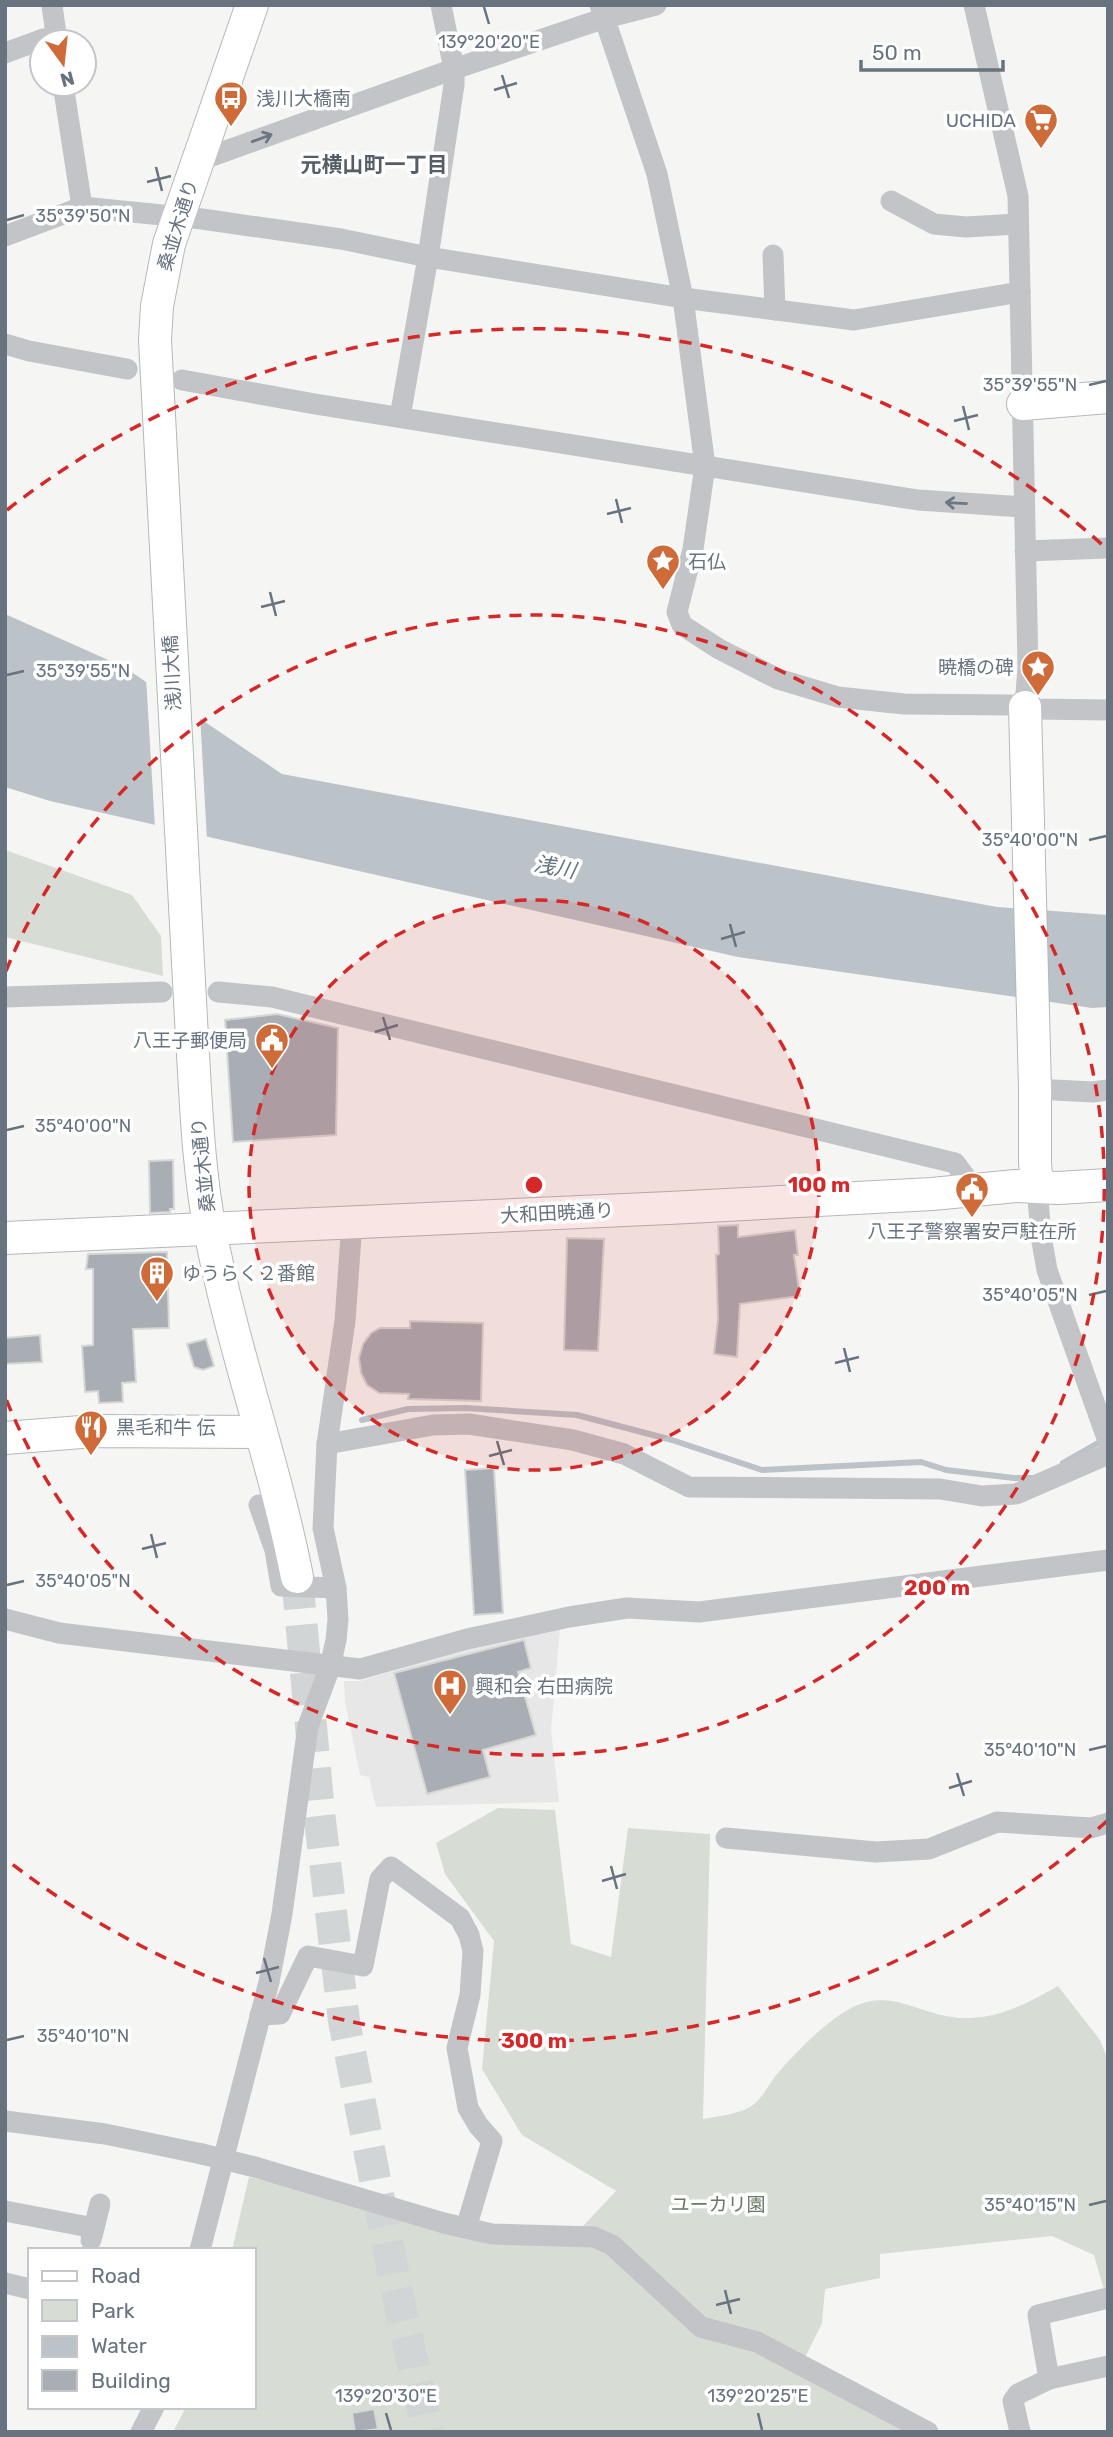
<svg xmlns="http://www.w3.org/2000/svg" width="1113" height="2437" font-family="Rubik,'Noto Sans JP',sans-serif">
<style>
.built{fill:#e6e7e6}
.green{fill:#d7dcd4}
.water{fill:#bbc2c8}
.pier{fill:#f5f6f3}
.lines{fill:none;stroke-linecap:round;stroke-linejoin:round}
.stream{stroke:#bbc2c8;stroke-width:6}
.building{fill:#a8aeb4;stroke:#d7d7d5;stroke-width:2}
.secondary-tunnel{stroke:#d2d5d6;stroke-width:32;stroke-dasharray:32 16;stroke-linecap:butt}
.secondary-casing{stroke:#b4b8bc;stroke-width:34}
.street{stroke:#c2c4c7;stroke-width:21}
.secondary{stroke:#fff;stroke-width:32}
.street-bridge{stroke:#c2c4c7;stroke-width:21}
.oneway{stroke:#6c7784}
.ticks{fill:none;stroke:#687380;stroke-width:2.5}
.ring{fill:none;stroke:#d62828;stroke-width:3.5;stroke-dasharray:12 9}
.labels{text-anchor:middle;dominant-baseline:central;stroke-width:7;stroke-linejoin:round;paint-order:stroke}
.poi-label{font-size:19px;fill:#687380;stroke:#fff;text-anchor:start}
.street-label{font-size:19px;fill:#687380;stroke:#fff}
.park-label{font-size:19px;fill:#687866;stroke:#fff}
.neighbourhood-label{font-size:21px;font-weight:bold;fill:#555d66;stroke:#fff}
.water-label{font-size:21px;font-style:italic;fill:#64747d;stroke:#fff}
.ticks-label{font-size:18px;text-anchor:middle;fill:#687380;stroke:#fff;stroke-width:7;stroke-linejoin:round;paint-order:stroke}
.centre{fill:#d62828;stroke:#fff;stroke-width:3.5}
.ring-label{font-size:21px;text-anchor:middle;font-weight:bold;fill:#d62828;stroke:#fff;stroke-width:7;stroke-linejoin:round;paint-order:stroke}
</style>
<rect width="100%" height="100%" fill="#f5f6f3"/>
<polygon class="built" points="560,1629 551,1730 559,1802 376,1807 369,1777 360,1775 345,1702 344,1681 360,1681 515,1634"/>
<g class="green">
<polygon points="5,850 132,895 161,936 163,976 5,937"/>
<path d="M 498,1808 L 555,1810 L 571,1944 L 611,1957 L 628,1828 L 710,1834 L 703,2119 C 717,2116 736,2115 750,2107 C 762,2100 768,2085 777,2074 C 796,2052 827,2020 853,2007 C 891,1989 915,2012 952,2017 C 990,2023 1025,2005 1058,1986 L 1100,2040 L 1108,2060 L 1108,2289 L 1104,2290 L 1094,2255 L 1052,2236 L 880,2254 L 880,2278 L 825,2289 L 822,2323 L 799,2370 L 928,2432 L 173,2432 L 186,2407 L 254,2407 L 254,2250 L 232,2250 L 249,2177 L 509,2243 L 568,2242 L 616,2191 L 522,2135 L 482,2069 L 494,1941 L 445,1874 L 436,1843 Z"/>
</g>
<polygon class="water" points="5,614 124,667 282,774 997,907 1108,915 1108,1007 1092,1008 738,957 50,801 5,787"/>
<polygon class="pier" points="146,677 200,714 207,840 155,828"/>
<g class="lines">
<g class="stream">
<polyline points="362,1420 408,1409 466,1408 577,1415 672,1440 762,1470 921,1462 946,1470 1014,1478 1031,1478"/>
<polyline points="1063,1463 1098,1443"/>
</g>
</g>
<g class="building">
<polygon points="277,1014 338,1028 336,1135 233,1142 225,1020"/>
<polygon points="173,1160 174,1209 170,1209 170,1212 150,1213 149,1161"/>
<polygon points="738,1225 738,1237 795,1230 798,1255 794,1255 800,1296 740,1304 737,1357 714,1354 718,1319 716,1255 719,1254 718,1226"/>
<polygon points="567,1238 604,1239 598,1351 564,1350"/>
<polygon points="167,1252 169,1328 133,1329 136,1382 122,1383 123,1402 99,1403 98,1391 85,1392 82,1346 93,1345 93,1269 86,1269 88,1254"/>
<polygon points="410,1321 483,1323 481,1401 408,1399 409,1394 379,1393 367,1385 361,1373 359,1358 363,1344 371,1333 380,1328 410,1328"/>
<polygon points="40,1335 42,1362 5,1364 5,1338"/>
<polygon points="206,1339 214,1366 203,1370 194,1367 187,1344"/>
<polygon points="494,1468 503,1613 474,1615 465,1470"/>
<polygon points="524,1640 531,1668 518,1672 536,1735 483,1750 490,1777 427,1794 394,1673"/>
<polygon points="374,2409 378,2429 355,2432 352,2413"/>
</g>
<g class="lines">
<polyline class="secondary-tunnel" points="297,1577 319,1812 344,2021 396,2287 428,2432"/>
<g class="secondary-casing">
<g id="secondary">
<path d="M 252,5 L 169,244 L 157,306 L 155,340 L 192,1038 C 196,1102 198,1167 210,1230 C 232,1347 274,1460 297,1577"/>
<polyline points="1023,404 1108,397"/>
<polyline points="1025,707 1035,1089 1035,1162 1037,1186"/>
<polyline points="5,1238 669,1208 932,1194 1016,1186 1058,1188 1108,1185"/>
<polyline points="5,1438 94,1431 261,1432"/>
</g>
</g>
<g class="street">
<polyline points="52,5 57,42"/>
<polyline points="600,5 657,174 683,298 705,466 693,549 677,612 682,625 719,649 778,679 838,697 904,704 1009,705 1035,709 1108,710"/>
<polyline points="974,5 1018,196 1028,667 1025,707"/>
<polyline points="5,53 43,39 56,38"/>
<polyline points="63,84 82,207"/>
<polyline points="198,161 454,69 605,18 656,5"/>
<polyline points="891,201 934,224 966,227 1018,224"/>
<polyline points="5,236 82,207 202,219 341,239 428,257 683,298 854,320 1020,292"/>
<polyline points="773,255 775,310"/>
<polyline points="5,344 29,351 127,369"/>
<polyline points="182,380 315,404 918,500 1024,507"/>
<polyline points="400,417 428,257 454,85 454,69 441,5"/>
<polyline points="1025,551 1108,548"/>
<polyline points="218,992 272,997 955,1163 964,1175 966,1189"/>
<polyline points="5,997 162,992"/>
<polyline points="1035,1089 1093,1092 1108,1090"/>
<polyline points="1037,1186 1041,1236 1047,1270 1108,1441"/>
<polyline points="327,1444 433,1425 469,1424 573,1440 624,1454 689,1487 940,1489 982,1496 1016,1494 1108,1454"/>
<polyline points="259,1505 275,1550 281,1586 336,1588"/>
<polyline points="5,1619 59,1633 360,1669 467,1639 569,1617 627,1608 699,1612 1108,1560"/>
<polyline points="726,1838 876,1852 929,1849 997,1822 1091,1828 1108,1823"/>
<polyline points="260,2015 280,2014 308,1956 363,1966 380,1879 391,1867 460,1918 469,1935 473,1951 470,1995 457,2048 468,2108 478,2125 492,2141 466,2228"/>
<polyline points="5,2121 105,2134 202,2154"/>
<polyline points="255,2167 444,2223 492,2234 594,2237 612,2245 701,2327 757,2342 928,2432"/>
<polyline points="5,2211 94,2228"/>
<polyline points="91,2240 100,2204"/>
<polyline points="200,2250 269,1982 282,1914 308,1726 330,1667 336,1640 338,1619 336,1588 323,1528 327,1444 345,1321 352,1222"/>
<polyline points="5,2283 30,2289"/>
<polyline points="1049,2379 1108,2366"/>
<polyline points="141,2432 154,2407"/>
<polyline points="1020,2432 1013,2401 1018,2394 1049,2379 1038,2315 1108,2298"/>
</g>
<use href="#secondary" class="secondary"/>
<polyline class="street-bridge" points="202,2154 255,2167"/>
</g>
<defs><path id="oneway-shaft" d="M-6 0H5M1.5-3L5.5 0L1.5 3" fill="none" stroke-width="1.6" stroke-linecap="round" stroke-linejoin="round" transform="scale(1.75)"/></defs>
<g class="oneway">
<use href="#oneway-shaft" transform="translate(262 138) rotate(-20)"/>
<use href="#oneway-shaft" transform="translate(956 503) rotate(-177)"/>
</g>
<path class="ticks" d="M 484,7 L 489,24M 502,75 L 509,98M 494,90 L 517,83M 156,167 L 162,191M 147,182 L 171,176M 7,220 L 24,215M 1089,385 L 1106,381M 963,406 L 969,430M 954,421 L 978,415M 616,499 L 622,523M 607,514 L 631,508M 270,592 L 276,616M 261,607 L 285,601M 7,675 L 24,671M 1089,840 L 1106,836M 730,924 L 736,947M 721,939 L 745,932M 383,1017 L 390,1040M 375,1032 L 398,1025M 7,1130 L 24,1126M 1089,1295 L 1106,1291M 844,1348 L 850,1372M 835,1363 L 859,1357M 497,1441 L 504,1465M 489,1456 L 512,1450M 151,1534 L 157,1558M 142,1549 L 166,1543M 7,1585 L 24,1581M 1089,1750 L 1106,1746M 957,1773 L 964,1796M 949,1788 L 972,1781M 611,1866 L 617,1889M 602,1881 L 626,1874M 264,1958 L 271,1982M 256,1973 L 279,1967M 7,2040 L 24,2036M 1089,2205 L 1106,2201M 725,2290 L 731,2314M 716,2305 L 740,2299M 386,2413 L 391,2430M 758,2413 L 762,2430"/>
<circle cx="534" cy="1185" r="285" fill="#d62828" fill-opacity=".12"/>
<g class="ring">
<circle cx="534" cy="1185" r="285"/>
<path d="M6 971A570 570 0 1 1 6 1399"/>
<path d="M1107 1821A856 856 0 0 1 7 1860M7 510A856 856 0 0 1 1107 549"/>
</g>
<defs>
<g id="bus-pin" transform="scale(1.75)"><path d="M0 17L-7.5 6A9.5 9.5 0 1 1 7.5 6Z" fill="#cf6a39" stroke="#fff"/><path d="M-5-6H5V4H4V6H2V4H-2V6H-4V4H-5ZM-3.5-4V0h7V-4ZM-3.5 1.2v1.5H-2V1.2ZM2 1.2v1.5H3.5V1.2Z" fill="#fff"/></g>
<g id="supermarket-pin" transform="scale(1.75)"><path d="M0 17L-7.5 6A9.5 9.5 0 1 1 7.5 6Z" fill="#cf6a39" stroke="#fff"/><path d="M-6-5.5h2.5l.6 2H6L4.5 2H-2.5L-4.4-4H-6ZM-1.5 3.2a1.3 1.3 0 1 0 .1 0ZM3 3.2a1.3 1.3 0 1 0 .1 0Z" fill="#fff"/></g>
<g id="sight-pin" transform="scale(1.75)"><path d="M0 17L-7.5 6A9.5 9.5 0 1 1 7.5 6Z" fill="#cf6a39" stroke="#fff"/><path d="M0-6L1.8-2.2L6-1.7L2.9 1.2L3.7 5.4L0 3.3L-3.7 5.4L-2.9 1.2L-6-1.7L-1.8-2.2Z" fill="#fff"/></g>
<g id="civic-pin" transform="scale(1.75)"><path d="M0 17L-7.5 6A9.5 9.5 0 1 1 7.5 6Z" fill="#cf6a39" stroke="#fff"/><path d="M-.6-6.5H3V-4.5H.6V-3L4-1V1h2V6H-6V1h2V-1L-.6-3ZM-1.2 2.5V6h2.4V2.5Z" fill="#fff"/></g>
<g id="building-pin" transform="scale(1.75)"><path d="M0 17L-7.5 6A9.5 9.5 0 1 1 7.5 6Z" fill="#cf6a39" stroke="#fff"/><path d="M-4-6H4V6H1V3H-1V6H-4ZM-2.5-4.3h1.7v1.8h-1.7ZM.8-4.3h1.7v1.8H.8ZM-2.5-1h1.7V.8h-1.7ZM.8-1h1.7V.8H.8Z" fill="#fff"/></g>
<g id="restaurant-pin" transform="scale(1.75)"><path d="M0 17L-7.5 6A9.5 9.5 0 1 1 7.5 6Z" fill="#cf6a39" stroke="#fff"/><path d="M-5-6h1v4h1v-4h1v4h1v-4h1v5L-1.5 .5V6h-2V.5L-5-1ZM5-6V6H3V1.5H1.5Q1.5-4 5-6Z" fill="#fff"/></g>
<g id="hospital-pin" transform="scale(1.75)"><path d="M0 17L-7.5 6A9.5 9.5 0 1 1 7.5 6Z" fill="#cf6a39" stroke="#fff"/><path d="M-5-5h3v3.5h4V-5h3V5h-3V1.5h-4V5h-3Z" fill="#fff"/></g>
</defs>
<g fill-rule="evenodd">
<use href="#bus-pin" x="231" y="98"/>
<use href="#supermarket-pin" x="1041" y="120"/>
<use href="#sight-pin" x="663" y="561"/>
<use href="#sight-pin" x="1038" y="667"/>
<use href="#civic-pin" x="272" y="1040"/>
<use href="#civic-pin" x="972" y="1189"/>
<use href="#building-pin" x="157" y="1273"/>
<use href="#restaurant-pin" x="91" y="1427"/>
<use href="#hospital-pin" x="450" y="1686"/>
</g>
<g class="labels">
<g class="poi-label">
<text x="256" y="98">浅川大橋南</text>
<text x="1016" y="120" text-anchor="end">UCHIDA</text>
<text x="688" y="561">石仏</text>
<text x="1014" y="667" text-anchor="end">暁橋の碑</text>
<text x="247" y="1040" text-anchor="end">八王子郵便局</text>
<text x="972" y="1231" text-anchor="middle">八王子警察署安戸駐在所</text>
<text x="182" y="1273">ゆうらく２番館</text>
<text x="116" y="1427">黒毛和牛 伝</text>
<text x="475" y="1686">興和会 右田病院</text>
</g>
<g class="street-label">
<text transform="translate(178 225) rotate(-73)">桑並木通り</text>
<text transform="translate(172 673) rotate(-93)">浅川大橋</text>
<text transform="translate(203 1165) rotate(-96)">桑並木通り</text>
<text transform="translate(557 1213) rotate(-3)">大和田暁通り</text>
</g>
<g class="park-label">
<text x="718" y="2204">ユーカリ園</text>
</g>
<g class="neighbourhood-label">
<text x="374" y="164">元横山町一丁目</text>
</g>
<g class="water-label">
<text transform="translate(555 867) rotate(11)">浅川</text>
</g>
</g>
<g class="ticks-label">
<text x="489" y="48">139°20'20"E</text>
<text x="83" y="222">35°39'50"N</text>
<text x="1030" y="391">35°39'55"N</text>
<text x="83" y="677">35°39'55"N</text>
<text x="1030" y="846">35°40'00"N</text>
<text x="83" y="1132">35°40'00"N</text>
<text x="1030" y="1301">35°40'05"N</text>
<text x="83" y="1587">35°40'05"N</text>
<text x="1030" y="1756">35°40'10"N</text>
<text x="83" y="2042">35°40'10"N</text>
<text x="1030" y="2211">35°40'15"N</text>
<text x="386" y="2402">139°20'30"E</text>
<text x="758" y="2402">139°20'25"E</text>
</g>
<circle cx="534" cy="1185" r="10" class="centre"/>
<g class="ring-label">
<text x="819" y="1192">100 m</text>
<text x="937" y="1595">200 m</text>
<text x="534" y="2048">300 m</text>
</g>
<rect width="1113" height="2437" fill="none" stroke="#687380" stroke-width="14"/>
<rect x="28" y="2248" width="228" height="161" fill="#ffffff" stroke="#c3c7cc" stroke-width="2"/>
<rect x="42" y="2271" width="35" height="10" fill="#ffffff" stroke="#c3c7cc" stroke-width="2"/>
<text x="91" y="2283" font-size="21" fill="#687380">Road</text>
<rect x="42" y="2300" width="35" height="21" fill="#d7dcd4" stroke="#c3c7cc" stroke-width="2"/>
<text x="91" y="2318" font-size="21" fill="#687380">Park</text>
<rect x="42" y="2336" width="35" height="21" fill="#bbc2c8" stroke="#c3c7cc" stroke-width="2"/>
<text x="91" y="2353" font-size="21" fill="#687380">Water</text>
<rect x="42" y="2370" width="35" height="21" fill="#a8aeb4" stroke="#c3c7cc" stroke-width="2"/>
<text x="91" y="2388" font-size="21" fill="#687380">Building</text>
<g transform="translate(63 63) rotate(165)"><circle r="33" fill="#ffffff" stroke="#c3c7cc" stroke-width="2"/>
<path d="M0-5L12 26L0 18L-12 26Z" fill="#cf6a39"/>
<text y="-10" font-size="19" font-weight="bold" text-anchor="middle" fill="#687380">N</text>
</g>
<path d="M861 60v10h142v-10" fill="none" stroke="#687380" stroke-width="3.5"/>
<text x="872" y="60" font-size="21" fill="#687380" stroke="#ffffff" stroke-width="5" paint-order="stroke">50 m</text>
</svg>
